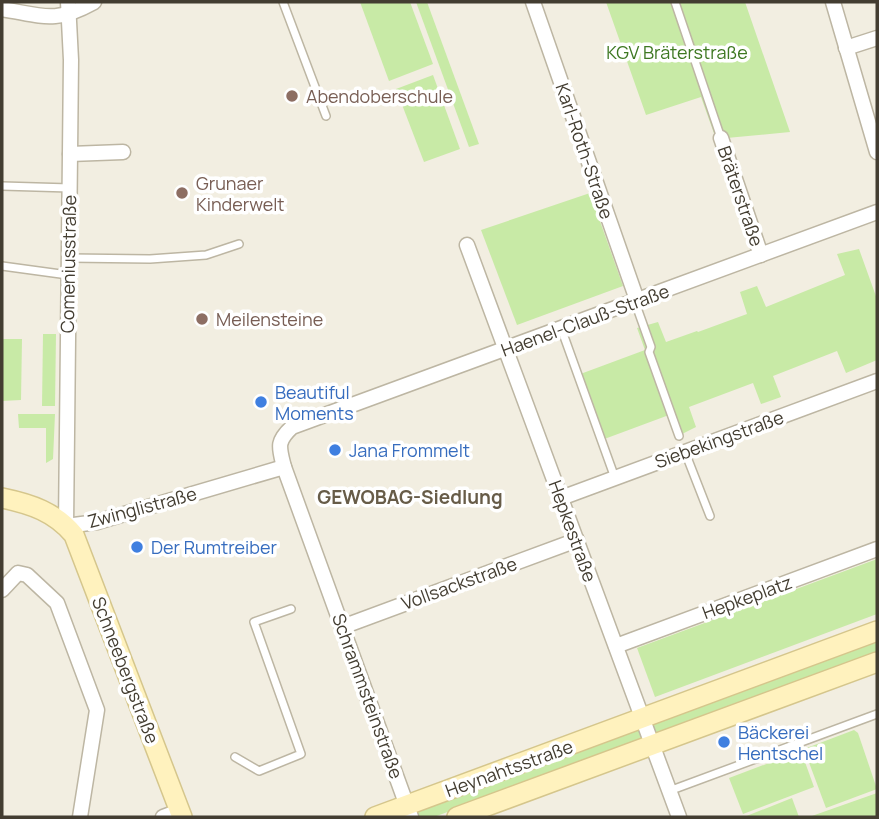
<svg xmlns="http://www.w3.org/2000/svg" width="879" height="819" font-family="Manrope,sans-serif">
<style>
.green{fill:#c8eaa6}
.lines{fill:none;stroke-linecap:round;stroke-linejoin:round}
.lane-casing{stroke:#bdb6a3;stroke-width:10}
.street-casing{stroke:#bdb6a3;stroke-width:17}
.secondary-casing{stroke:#d5c68c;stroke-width:22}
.lane{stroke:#fff;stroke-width:7}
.street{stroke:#fff;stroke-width:14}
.secondary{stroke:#fff2be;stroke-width:19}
.education-dot{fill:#8d6e63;stroke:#fff;stroke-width:2.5}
.shop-dot{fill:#3f7fe0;stroke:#fff;stroke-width:2.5}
.labels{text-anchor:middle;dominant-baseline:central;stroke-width:7;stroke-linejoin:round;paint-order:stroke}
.park-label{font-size:18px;fill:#3e7822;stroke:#fff}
.education-label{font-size:18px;fill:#785e54;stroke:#fff;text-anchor:start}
.street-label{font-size:18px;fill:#433d31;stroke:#fff}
.shop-label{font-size:18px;fill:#366cbe;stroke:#fff;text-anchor:start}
.neighbourhood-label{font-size:19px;font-weight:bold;fill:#675c48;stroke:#fff}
</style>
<rect width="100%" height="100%" fill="#f2eee1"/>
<g class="green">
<polygon points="360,2 410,2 433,64 389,81"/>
<polygon points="416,2 427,2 479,144 469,147"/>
<polygon points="606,2 745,2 790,132 716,139 701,97 646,115"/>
<polygon points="433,75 460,149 424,162 396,89"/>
<polygon points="590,193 623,286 517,325 481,230"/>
<polygon points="859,249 877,299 877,360 846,373 837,351 773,376 781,397 761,404 753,383 689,407 696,427 678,436 669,415 599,441 575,376 645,350 637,328 658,322 666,342 697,331 698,332 747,314 740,292 757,286 766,307 845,275 837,254"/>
<polygon points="43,334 56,334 55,406 42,406"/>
<polygon points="2,339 22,339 21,400 2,401"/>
<polygon points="18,414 55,414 53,459 46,463 46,428 19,428"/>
<polygon points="877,559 877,614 655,697 637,648"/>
<polygon points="877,640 877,653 434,817 399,817"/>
<polygon points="854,730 858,733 877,789 826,808 804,749"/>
<polygon points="801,751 814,787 743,814 729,778"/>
<polygon points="877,793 877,817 809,817"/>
<polygon points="792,798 799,817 744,817"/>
</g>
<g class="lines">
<g class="lane-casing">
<g id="lane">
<polyline points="283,2 326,116"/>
<polyline points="675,2 721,138"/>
<polyline points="2,186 70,188"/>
<polyline points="69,258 150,259 206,255 239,244"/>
<polyline points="2,266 68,275"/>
<polyline points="635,302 651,347 649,352 679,436"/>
<polyline points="561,328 615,478"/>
<polyline points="685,452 710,516"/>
<polyline points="235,757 259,771 301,754 254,622 291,609"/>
<polyline points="669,791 877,714"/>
</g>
</g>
<g class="street-casing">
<g id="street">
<polyline points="68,2 71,60 66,526 97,522 284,467"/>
<polyline points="533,2 637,300"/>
<polyline points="833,2 877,152"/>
<path d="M 2,9 C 44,16 54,24 94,2"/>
<polyline points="846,48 877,38"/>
<polyline points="721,138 761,255"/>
<polyline points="70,154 123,152"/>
<polyline points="467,245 679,817"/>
<polyline points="561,498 877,381"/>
<polyline points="2,590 18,573 27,575 57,603 97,710 80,817"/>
<polyline points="342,627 577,540"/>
<polyline points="616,646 877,549"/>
<polyline points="163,817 179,811"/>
<path d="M 411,817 L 284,467 C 279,447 276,442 292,427 L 877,212"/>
</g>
</g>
<g class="secondary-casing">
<g id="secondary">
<path d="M 2,498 C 31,504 55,512 74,535 L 182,817"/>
<polyline points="375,817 877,631"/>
<polyline points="457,817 877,662"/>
</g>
</g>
<use href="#lane" class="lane"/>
<use href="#street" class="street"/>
<use href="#secondary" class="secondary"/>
</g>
<g class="education-dot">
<circle cx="292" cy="96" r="7"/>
<circle cx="182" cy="193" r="7"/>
<circle cx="202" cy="319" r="7"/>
</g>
<g class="shop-dot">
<circle cx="261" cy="402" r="7"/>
<circle cx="335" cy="450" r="7"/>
<circle cx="137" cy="547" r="7"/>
<circle cx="724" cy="742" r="7"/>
</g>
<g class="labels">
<g class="park-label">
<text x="677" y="52">KGV Bräterstraße</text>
</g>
<g class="education-label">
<text x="306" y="96">Abendoberschule</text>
<text x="196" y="183">Grunaer<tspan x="196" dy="21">Kinderwelt</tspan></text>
<text x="216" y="319">Meilensteine</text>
</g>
<g class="street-label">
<text transform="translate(585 151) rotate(71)">Karl-Roth-Straße</text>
<text transform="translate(741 196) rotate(71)">Bräterstraße</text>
<text transform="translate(68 264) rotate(-89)">Comeniusstraße</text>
<text transform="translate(585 320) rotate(-20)">Haenel-Clauß-Straße</text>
<text transform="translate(719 439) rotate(-20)">Siebekingstraße</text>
<text transform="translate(142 507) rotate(-15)">Zwinglistraße</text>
<text transform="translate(573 531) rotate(70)">Hepkestraße</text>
<text transform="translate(459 583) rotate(-20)">Vollsackstraße</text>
<text transform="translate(747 597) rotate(-20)">Hepkeplatz</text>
<text transform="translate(126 670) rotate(69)">Schneebergstraße</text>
<text transform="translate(368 696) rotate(70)">Schrammsteinstraße</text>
<text transform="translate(509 768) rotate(-20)">Heynahtsstraße</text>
</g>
<g class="shop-label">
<text x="275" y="392">Beautiful<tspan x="275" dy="21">Moments</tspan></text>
<text x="349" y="450">Jana Frommelt</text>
<text x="151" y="547">Der Rumtreiber</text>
<text x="738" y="732">Bäckerei<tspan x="738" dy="21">Hentschel</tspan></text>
</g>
<g class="neighbourhood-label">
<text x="410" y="497">GEWOBAG-Siedlung</text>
</g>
</g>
<rect width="879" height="819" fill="none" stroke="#433d31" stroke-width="7"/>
</svg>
